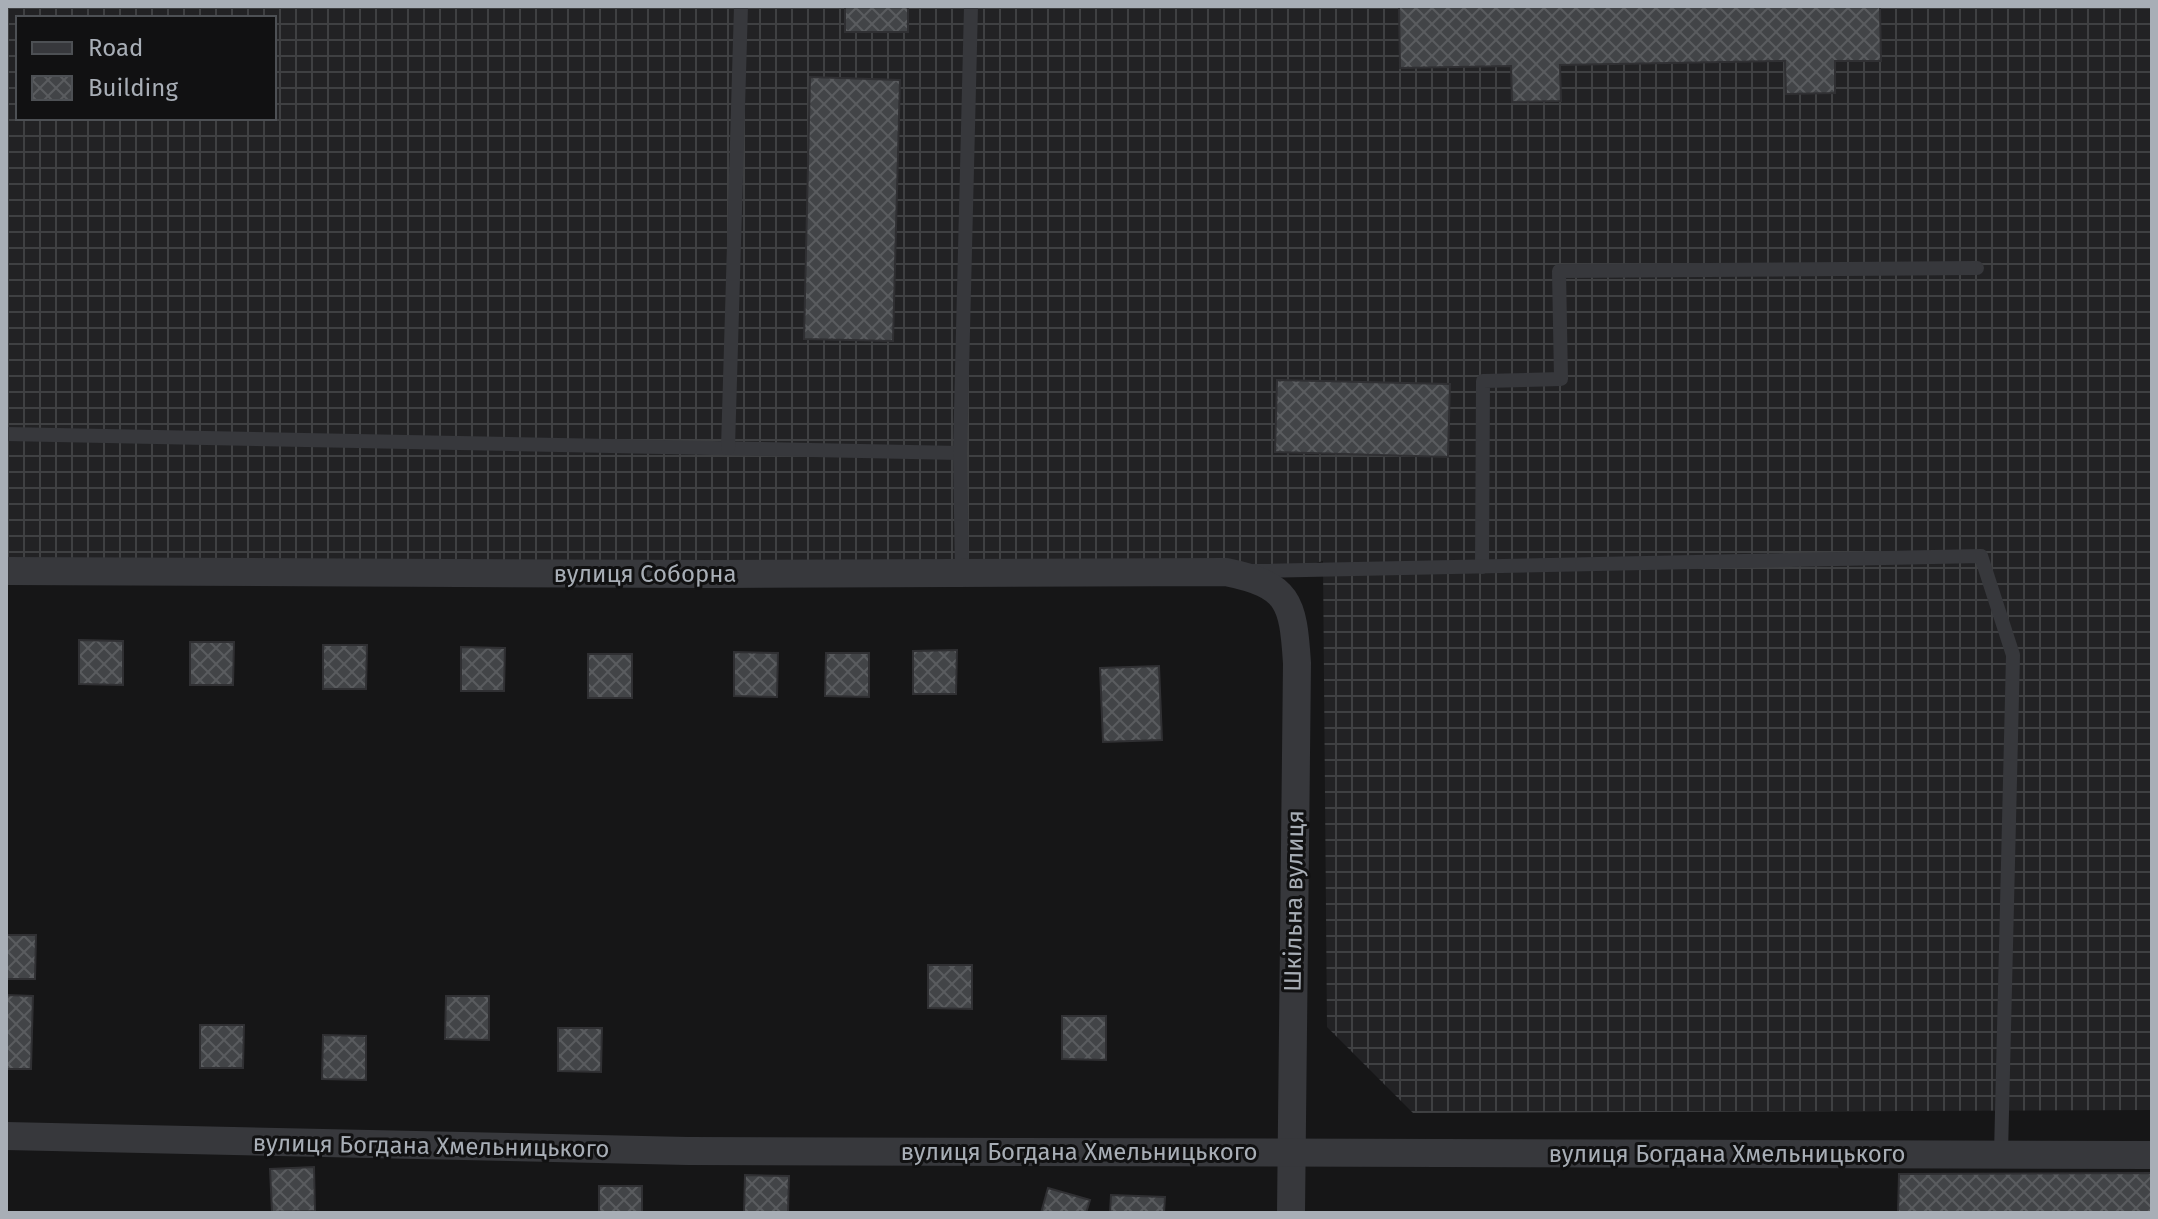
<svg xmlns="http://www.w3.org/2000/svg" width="2158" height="1219" font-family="'Fira Sans',sans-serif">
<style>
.industrial{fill:url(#industrial-grid);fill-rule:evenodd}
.building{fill:url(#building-cross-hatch);stroke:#303033;stroke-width:2}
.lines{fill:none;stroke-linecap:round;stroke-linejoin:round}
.lane{stroke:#37383c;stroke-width:14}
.street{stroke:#37383c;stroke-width:28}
.labels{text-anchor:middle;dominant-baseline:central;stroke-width:6;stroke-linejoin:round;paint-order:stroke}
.street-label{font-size:24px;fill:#a8aeb6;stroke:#111112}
</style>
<defs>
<pattern id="industrial-grid" width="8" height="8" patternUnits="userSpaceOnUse" patternTransform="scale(2)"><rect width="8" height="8" fill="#222224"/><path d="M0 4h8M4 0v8" fill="none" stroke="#3f4042"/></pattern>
<pattern id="building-cross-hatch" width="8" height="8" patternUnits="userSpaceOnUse" patternTransform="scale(2)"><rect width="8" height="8" fill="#424447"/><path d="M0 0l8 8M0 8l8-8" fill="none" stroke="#5a5c5f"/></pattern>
</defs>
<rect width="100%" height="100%" fill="#161617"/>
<path class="industrial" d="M 6,6 L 2152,6 L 2152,1110 L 1413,1113 L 1327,1027 L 1323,561 L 1258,579 L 6,571 ZM 18,18 L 274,18 L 274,118 L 18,118 Z"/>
<g class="building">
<rect x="845" y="6" width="63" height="26"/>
<polygon points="1399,6 1880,6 1881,61 1835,61 1835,93 1786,94 1785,61 1560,65 1561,101 1512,102 1511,66 1400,68"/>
<polygon points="810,77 900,80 893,341 804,339"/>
<polygon points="1277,380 1450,384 1448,457 1275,452"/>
<polygon points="79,640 123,641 123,685 79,684"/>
<polygon points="190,642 234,642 233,685 190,685"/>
<polygon points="323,645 367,645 366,689 323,689"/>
<polygon points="461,647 505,648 504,691 461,691"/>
<polygon points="957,650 956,694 913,694 913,651"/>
<polygon points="734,652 778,653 777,697 734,696"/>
<polygon points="826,653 869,653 869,697 825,696"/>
<rect x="588" y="654" width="44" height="44"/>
<polygon points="1159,666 1162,740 1103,742 1100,668"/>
<polygon points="6,935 36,935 35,979 6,979"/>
<polygon points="928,965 972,965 972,1009 928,1008"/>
<polygon points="6,995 33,996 31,1069 6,1069"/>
<polygon points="446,996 489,996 489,1040 445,1039"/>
<polygon points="1062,1016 1106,1016 1106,1060 1062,1059"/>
<polygon points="200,1025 244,1025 243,1068 200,1068"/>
<polygon points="558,1028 602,1028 601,1072 558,1071"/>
<polygon points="323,1035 366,1036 366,1080 322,1079"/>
<polygon points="314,1167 315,1211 272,1212 270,1169"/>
<polygon points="2152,1173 2152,1213 1898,1213 1899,1174"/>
<polygon points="745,1175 789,1176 788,1213 744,1213"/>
<rect x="599" y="1186" width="43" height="27"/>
<polygon points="1048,1188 1090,1200 1086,1213 1041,1213"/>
<polygon points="1111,1195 1165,1197 1164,1213 1110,1213"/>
</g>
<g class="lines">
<g class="lane">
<polyline points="6,434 960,453"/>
<polyline points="728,448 741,6"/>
<polyline points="1482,567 1483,381 1561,379 1559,271 1977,268"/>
<polyline points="1254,571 1981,556 2013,655 2001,1154"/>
<polyline points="962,573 960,453 971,6"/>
</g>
<g class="street">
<path d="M 6,571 L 712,574 L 1226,572 C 1289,585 1293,601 1297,663 L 1291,1213"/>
<polyline points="6,1136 688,1151 2152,1155"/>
</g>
</g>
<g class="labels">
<g class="street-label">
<text x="645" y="574">вулиця Соборна</text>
<text transform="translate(1294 901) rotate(-89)">Шкільна вулиця</text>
<text transform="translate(431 1146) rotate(1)">вулиця Богдана Хмельницького</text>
<text x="1079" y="1152">вулиця Богдана Хмельницького</text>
<text x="1727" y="1154">вулиця Богдана Хмельницького</text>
</g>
</g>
<rect width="2158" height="1219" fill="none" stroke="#a8aeb6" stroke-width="16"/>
<rect x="16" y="16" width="260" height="104" fill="#111112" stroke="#4d5054" stroke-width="2"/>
<rect x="32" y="42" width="40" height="12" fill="#37383c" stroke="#4d5054" stroke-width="2"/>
<text x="88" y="56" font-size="24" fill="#a8aeb6">Road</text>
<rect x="32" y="76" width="40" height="24" fill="url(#building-cross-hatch)" stroke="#4d5054" stroke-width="2"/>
<text x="88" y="96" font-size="24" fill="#a8aeb6">Building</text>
</svg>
